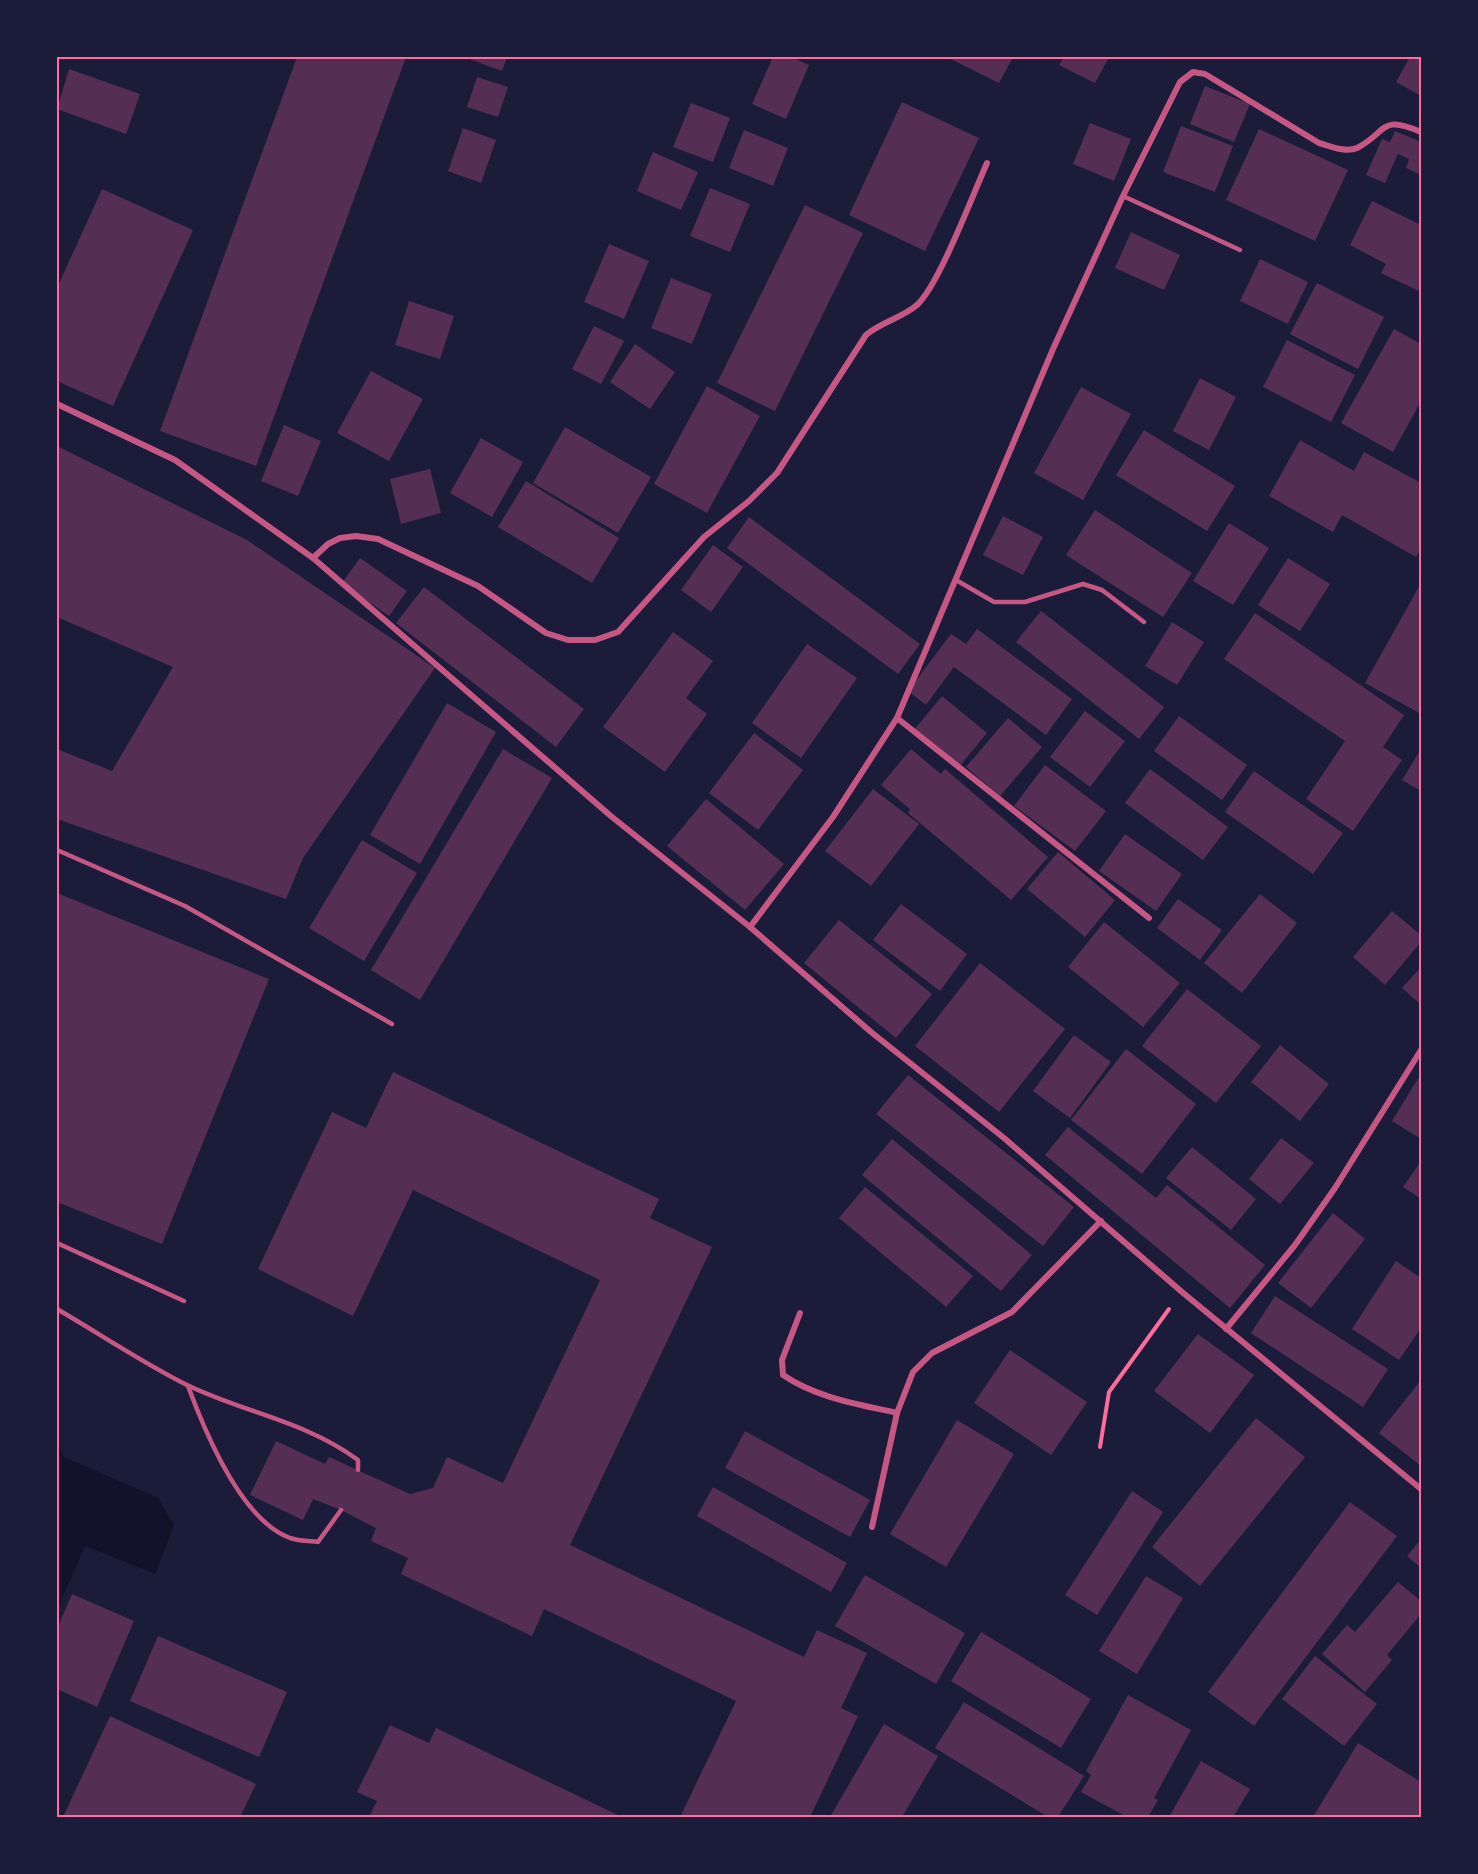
<svg xmlns="http://www.w3.org/2000/svg" width="1478" height="1874" font-family="Georgia,serif">
<style>
.water{fill:#12122b}
.building{fill:#542f53}
.lines{fill:none;stroke-linecap:round;stroke-linejoin:round}
.path{stroke:#ff6b9d;stroke-width:4}
.service{stroke:#c65784;stroke-width:4.5}
.minor{stroke:#c65784;stroke-width:6}
.neatline{fill:none;stroke:#ff6b9d;stroke-width:2}
</style>
<rect width="100%" height="100%" fill="#1b1b3a"/>
<polygon class="water" points="57,1443 64,1457 158,1498 174,1525 155,1574 85,1546 57,1610"/>
<g class="building">
<polygon points="297,57 406,57 256,466 160,431"/>
<polygon points="464,57 507,57 502,71"/>
<polygon points="773,57 791,57 809,65 786,119 752,104"/>
<polygon points="947,57 1013,57 999,83"/>
<polygon points="1064,57 1109,57 1095,83 1059,65"/>
<polygon points="1410,57 1421,57 1421,96 1396,82"/>
<polygon points="69,69 140,94 126,134 57,109"/>
<polygon points="477,77 508,87 498,117 467,107"/>
<polygon points="1205,86 1250,104 1234,142 1190,124"/>
<polygon points="902,102 979,138 925,251 849,215"/>
<polygon points="691,103 730,118 713,162 673,147"/>
<polygon points="1090,123 1131,139 1114,181 1073,164"/>
<polygon points="1181,126 1233,146 1215,192 1163,172"/>
<polygon points="463,128 496,140 481,183 448,171"/>
<polygon points="1259,129 1348,170 1315,241 1226,200"/>
<polygon points="744,130 788,148 773,186 729,168"/>
<polygon points="1395,131 1421,142 1421,175 1406,168 1409,159 1398,154 1385,183 1366,175 1382,139 1390,142"/>
<polygon points="653,152 698,172 681,210 637,191"/>
<polygon points="710,188 750,204 730,252 690,236"/>
<polygon points="102,189 193,230 113,406 57,381 57,288"/>
<polygon points="1372,201 1421,225 1421,292 1381,273 1386,264 1350,245"/>
<polygon points="805,205 863,233 775,411 717,383"/>
<polygon points="1131,232 1180,255 1164,290 1115,268"/>
<polygon points="609,244 649,261 624,319 584,302"/>
<polygon points="1260,259 1308,282 1288,324 1240,301"/>
<polygon points="671,278 712,294 692,344 651,328"/>
<polygon points="1317,283 1384,317 1358,369 1290,334"/>
<polygon points="409,301 454,316 440,359 395,345"/>
<polygon points="594,326 624,341 601,384 572,369"/>
<polygon points="1394,329 1421,344 1421,401 1393,452 1341,423"/>
<polygon points="1287,340 1355,375 1331,422 1263,387"/>
<polygon points="635,344 675,372 650,409 610,382"/>
<polygon points="371,371 423,399 389,461 337,433"/>
<polygon points="1200,378 1236,397 1209,450 1173,431"/>
<polygon points="707,386 760,416 707,513 654,484"/>
<polygon points="1081,387 1131,414 1083,500 1034,473"/>
<polygon points="284,425 321,441 298,496 261,481"/>
<polygon points="565,427 651,477 618,533 533,483"/>
<polygon points="1144,430 1235,486 1207,531 1116,475"/>
<polygon points="481,438 523,462 492,517 450,493"/>
<polygon points="1300,440 1354,471 1364,452 1421,483 1421,548 1416,557 1342,515 1333,532 1269,496"/>
<polygon points="57,446 247,540 435,668 303,858 286,899 57,819 57,749 112,771 173,667 57,617"/>
<polygon points="430,469 441,513 401,524 390,479"/>
<polygon points="526,481 619,538 592,583 498,527"/>
<polygon points="1095,510 1192,573 1163,617 1066,555"/>
<polygon points="1003,516 1043,537 1023,575 983,555"/>
<polygon points="749,517 920,644 898,674 727,548"/>
<polygon points="1229,523 1269,548 1233,605 1193,581"/>
<polygon points="713,545 743,567 711,612 681,590"/>
<polygon points="360,558 407,591 389,616 342,583"/>
<polygon points="1288,558 1330,584 1300,631 1258,605"/>
<polygon points="1421,583 1421,714 1365,683"/>
<polygon points="424,587 584,709 556,747 396,623"/>
<polygon points="1041,611 1164,707 1139,739 1016,642"/>
<polygon points="1255,613 1404,715 1383,747 1402,760 1353,831 1306,799 1345,741 1224,659"/>
<polygon points="1172,622 1204,642 1177,685 1145,666"/>
<polygon points="977,629 1072,699 1046,735 954,667 926,705 908,691 951,634 966,644"/>
<polygon points="673,632 713,661 686,698 707,714 665,772 603,727"/>
<polygon points="807,644 857,678 801,758 752,723"/>
<polygon points="942,696 987,733 959,767 914,730"/>
<polygon points="447,703 496,732 420,864 370,835"/>
<polygon points="1085,711 1125,741 1090,787 1050,757"/>
<polygon points="1179,716 1247,765 1222,800 1154,751"/>
<polygon points="1008,718 1042,747 1000,796 966,767"/>
<polygon points="754,733 803,770 758,830 709,793"/>
<polygon points="503,749 552,778 420,1000 371,970"/>
<polygon points="911,749 941,774 945,769 1048,857 1011,900 908,813 910,809 881,785"/>
<polygon points="1421,749 1421,791 1402,780"/>
<polygon points="1045,765 1106,811 1075,851 1014,806"/>
<polygon points="1150,769 1228,827 1203,860 1125,803"/>
<polygon points="1254,771 1343,833 1313,874 1225,812"/>
<polygon points="873,789 919,824 871,886 825,851"/>
<polygon points="706,799 784,864 745,910 667,846"/>
<polygon points="1125,834 1182,874 1156,911 1099,871"/>
<polygon points="362,840 417,873 364,961 309,928"/>
<polygon points="1058,852 1115,900 1085,937 1027,889"/>
<polygon points="57,893 269,979 162,1244 57,1202"/>
<polygon points="1260,894 1297,923 1242,993 1204,963"/>
<polygon points="1178,899 1222,930 1200,960 1157,928"/>
<polygon points="901,904 967,954 940,991 873,940"/>
<polygon points="1392,911 1421,935 1421,942 1385,985 1353,957"/>
<polygon points="839,920 932,994 896,1038 804,963"/>
<polygon points="1104,922 1180,983 1143,1027 1068,967"/>
<polygon points="980,963 1065,1029 999,1112 915,1046"/>
<polygon points="1421,967 1421,1005 1402,988"/>
<polygon points="1187,989 1261,1046 1216,1103 1142,1046"/>
<polygon points="1074,1035 1111,1062 1070,1118 1033,1091"/>
<polygon points="1280,1045 1329,1084 1300,1121 1251,1082"/>
<polygon points="1126,1049 1196,1104 1142,1174 1071,1120"/>
<polygon points="393,1072 659,1199 650,1218 712,1247 570,1545 804,1657 817,1630 867,1653 841,1708 858,1716 810,1817 680,1817 736,1701 544,1609 532,1636 401,1574 408,1558 371,1541 376,1528 341,1510 313,1499 303,1520 250,1495 276,1441 325,1464 329,1457 410,1494 433,1488 447,1457 503,1483 600,1280 413,1190 353,1316 258,1269 332,1112 366,1128"/>
<polygon points="908,1075 1074,1207 1043,1246 876,1114"/>
<polygon points="1419,1077 1421,1078 1421,1139 1392,1121"/>
<polygon points="1068,1127 1156,1198 1167,1185 1265,1265 1230,1308 1045,1155"/>
<polygon points="1281,1138 1314,1163 1280,1204 1249,1179"/>
<polygon points="892,1139 1032,1255 1001,1291 862,1175"/>
<polygon points="1192,1147 1256,1199 1231,1230 1166,1178"/>
<polygon points="1421,1161 1421,1199 1403,1187"/>
<polygon points="865,1187 973,1276 946,1307 839,1218"/>
<polygon points="1333,1213 1365,1239 1311,1308 1278,1283"/>
<polygon points="1396,1261 1421,1278 1421,1328 1399,1360 1352,1329"/>
<polygon points="1275,1296 1388,1369 1363,1407 1251,1333"/>
<polygon points="1198,1334 1254,1375 1210,1433 1154,1391"/>
<polygon points="1010,1350 1087,1402 1051,1455 974,1403"/>
<polygon points="1421,1380 1421,1466 1379,1433"/>
<polygon points="1256,1418 1305,1457 1200,1586 1152,1547"/>
<polygon points="957,1420 1014,1454 946,1567 890,1534"/>
<polygon points="745,1431 870,1500 850,1537 725,1468"/>
<polygon points="713,1487 847,1563 831,1592 697,1516"/>
<polygon points="1132,1491 1163,1512 1097,1615 1065,1595"/>
<polygon points="1350,1502 1397,1536 1254,1726 1208,1692"/>
<polygon points="1421,1539 1421,1568 1407,1556"/>
<polygon points="865,1575 965,1633 936,1684 835,1626"/>
<polygon points="1146,1576 1183,1598 1137,1674 1099,1651"/>
<polygon points="1398,1582 1421,1601 1421,1614 1387,1655 1392,1660 1365,1692 1322,1654 1347,1625 1355,1632"/>
<polygon points="72,1594 134,1621 97,1707 57,1689 57,1629"/>
<polygon points="981,1632 1091,1699 1061,1748 951,1681"/>
<polygon points="158,1636 287,1692 259,1757 130,1701"/>
<polygon points="1315,1656 1377,1704 1344,1746 1282,1699"/>
<polygon points="1128,1695 1191,1730 1154,1798 1158,1800 1148,1817 1127,1817 1081,1792 1091,1775 1086,1771"/>
<polygon points="964,1702 1084,1776 1058,1817 1048,1817 935,1748"/>
<polygon points="110,1716 256,1784 240,1817 63,1817"/>
<polygon points="884,1724 938,1756 902,1817 830,1817"/>
<polygon points="390,1725 429,1743 436,1728 622,1817 369,1817 377,1801 357,1792"/>
<polygon points="1358,1743 1421,1782 1421,1817 1313,1817"/>
<polygon points="1201,1761 1250,1789 1233,1817 1169,1817"/>
</g>
<g class="lines">
<polyline class="path" points="1100,1447 1109,1392 1169,1309"/>
<g class="service">
<polyline points="1123,196 1240,250"/>
<polyline points="956,580 994,602 1025,602 1083,584 1102,590 1144,622"/>
<polyline points="57,850 185,906 392,1024"/>
<polyline points="57,1243 184,1301"/>
<path d="M 57,1309 C 100,1334 143,1363 187,1385 C 245,1413 305,1421 358,1460 L 358,1470"/>
<path d="M 188,1386 C 205,1432 241,1520 290,1538 C 299,1541 309,1541 318,1542 L 341,1510"/>
</g>
<g class="minor">
<polyline points="57,404 175,460 313,558 612,817 750,927 871,1032 1004,1138 1182,1292 1421,1489"/>
<path d="M 313,558 L 328,544 L 340,538 L 356,536 L 378,539 L 478,586 L 546,633 L 568,640 L 595,640 L 618,632 L 704,537 L 749,501 L 777,473 L 866,335 C 881,322 902,318 917,305 C 939,285 973,194 987,163"/>
<polyline points="897,718 1149,918"/>
<path d="M 750,927 L 833,817 L 897,718 L 1053,349 L 1123,196 L 1180,82 L 1193,72 L 1205,74 L 1319,143 C 1330,146 1346,153 1357,148 C 1388,132 1379,114 1421,132"/>
<path d="M 800,1313 L 782,1360 L 783,1375 C 817,1398 858,1404 897,1413"/>
<polyline points="1226,1329 1295,1245 1335,1188 1421,1050"/>
<polyline points="872,1527 897,1413 913,1372 932,1353 1012,1312 1101,1221"/>
</g>
</g>
<rect width="1478" height="1874" fill="none" stroke="#1b1b3a" stroke-width="117"/>
<rect x="58" y="58" width="1362" height="1758" class="neatline"/>
</svg>
